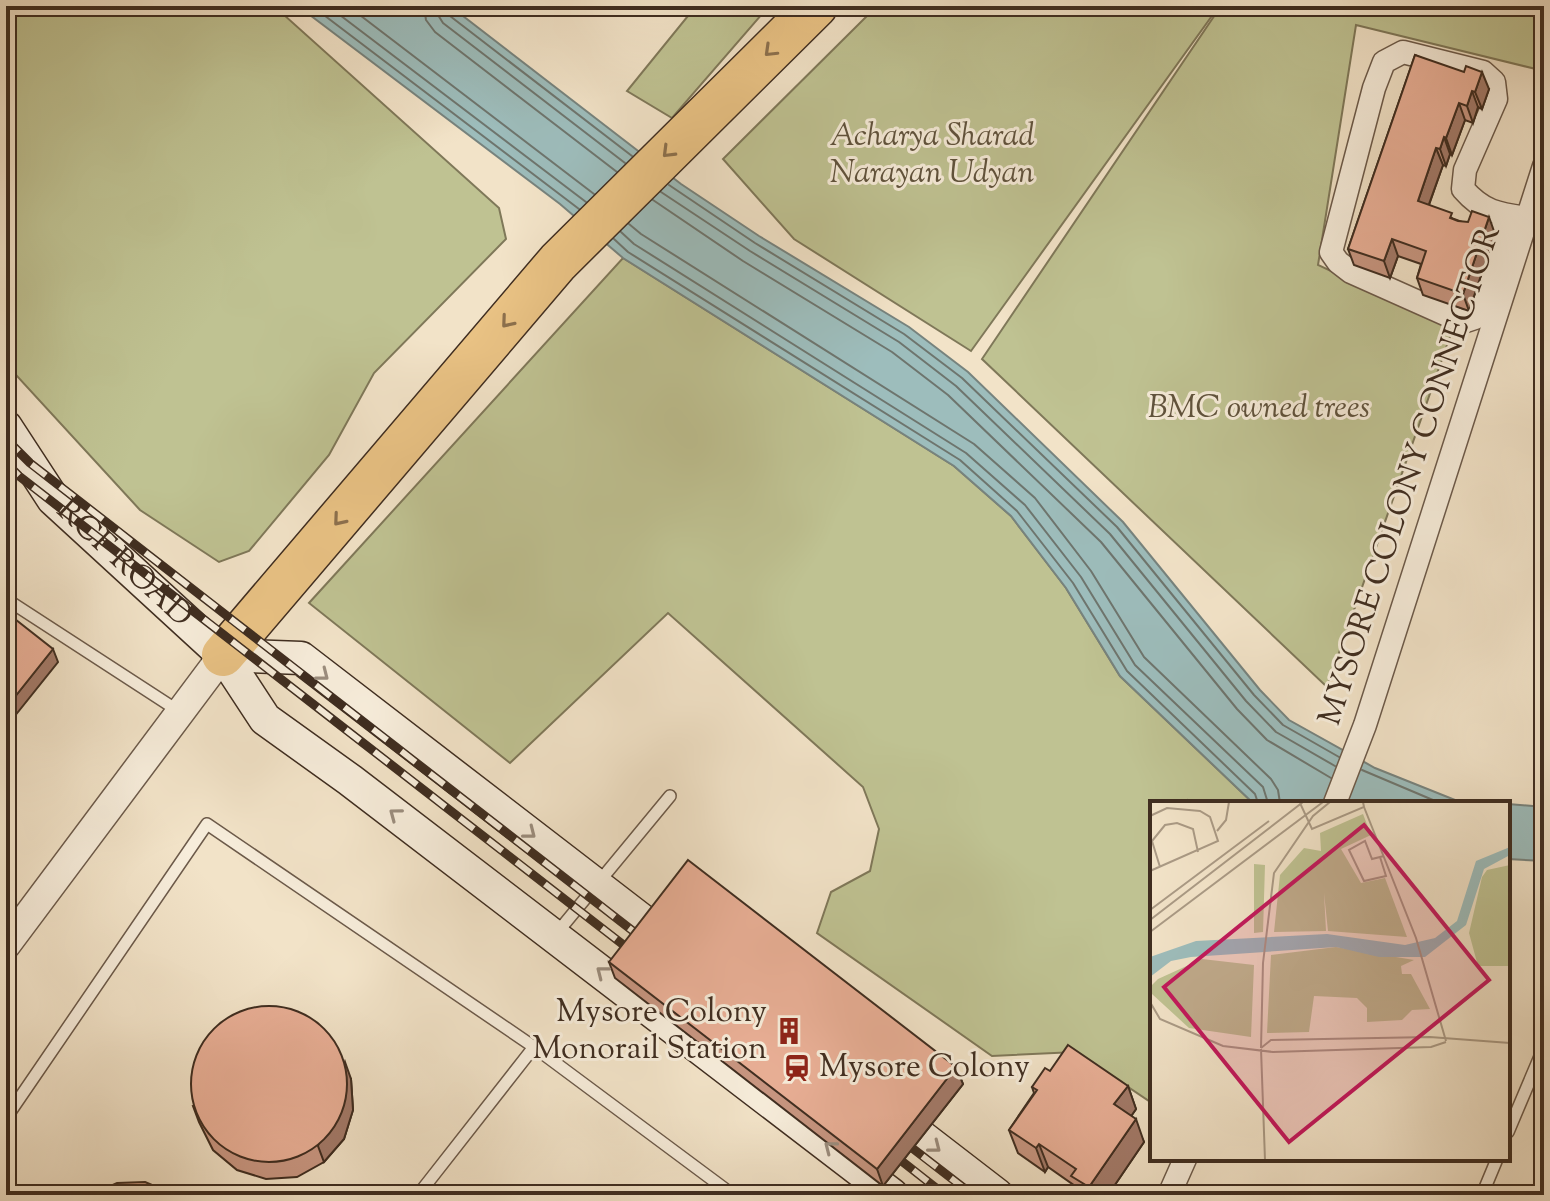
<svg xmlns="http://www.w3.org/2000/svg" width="1550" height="1201" font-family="'Sorts Mill Goudy',serif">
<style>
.green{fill:#bfc292;stroke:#7f7859;stroke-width:2}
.water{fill:#9dbdbc;stroke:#77837e;stroke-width:2}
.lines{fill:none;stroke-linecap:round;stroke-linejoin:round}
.shore{stroke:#6e756e;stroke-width:2}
.service-casing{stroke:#6c5a4a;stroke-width:14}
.minor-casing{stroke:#6c5a4a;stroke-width:25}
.tertiary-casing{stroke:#6c5a4a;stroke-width:31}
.secondary-casing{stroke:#3f2d20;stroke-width:35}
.motorway-casing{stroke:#3f2d20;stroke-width:45}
.service{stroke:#f7eddb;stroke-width:11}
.minor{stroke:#f7eddb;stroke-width:22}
.tertiary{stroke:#f7eddb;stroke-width:28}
.secondary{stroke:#f7eddb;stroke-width:32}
.motorway{stroke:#e9c284;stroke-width:42}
.rail-casing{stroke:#3f2d20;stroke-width:9}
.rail{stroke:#f7eddb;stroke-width:6;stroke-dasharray:18;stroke-linecap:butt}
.wall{fill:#c89681;stroke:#3f2d20;stroke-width:2}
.shaded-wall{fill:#a37a69;stroke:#3f2d20;stroke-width:2}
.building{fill:#e9af96;stroke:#3f2d20;stroke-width:2}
.oneway{stroke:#8c704d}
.oneway2{stroke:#9b8d7e}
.labels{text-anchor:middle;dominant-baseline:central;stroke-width:6;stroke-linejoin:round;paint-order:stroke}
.park-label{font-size:32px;font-style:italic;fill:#5f523c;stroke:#f7eddb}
.street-label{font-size:32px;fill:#3f2d20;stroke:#f7eddb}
.poi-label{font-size:32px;fill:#3f2d20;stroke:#f7eddb;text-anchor:end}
.inset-road{fill:none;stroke:#aa9a85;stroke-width:2}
.view{fill:#c2185b;fill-opacity:0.15;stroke:#c2185b;stroke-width:4}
.inset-edge{fill:none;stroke:#3f2d20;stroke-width:4}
</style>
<rect width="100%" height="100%" fill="#f2e3c8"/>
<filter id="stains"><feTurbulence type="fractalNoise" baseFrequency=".0025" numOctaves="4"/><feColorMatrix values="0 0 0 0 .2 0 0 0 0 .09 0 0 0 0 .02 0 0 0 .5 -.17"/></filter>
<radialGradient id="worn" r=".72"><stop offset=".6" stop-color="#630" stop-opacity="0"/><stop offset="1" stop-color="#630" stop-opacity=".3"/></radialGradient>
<g class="green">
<polygon points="6,6 261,6 283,14 499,208 506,239 374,373 329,455 249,551 219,562 140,510 16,375 6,357"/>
<polygon points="696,6 769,6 672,118 627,91"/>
<polygon points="877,6 1219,6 971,351 794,239 723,159"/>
<polygon points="1221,6 1544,6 1544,71 1356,25 1318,265 1453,328 1327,687 982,359"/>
<polygon points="623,258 954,466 1011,516 1066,588 1120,676 1253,803 1198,803 1188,800 1186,803 1152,803 1152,1103 1076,1052 992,1056 817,933 831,892 870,871 879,829 863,787 668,613 510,763 309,603"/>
</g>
<g class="water">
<polygon points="298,6 450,6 681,184 759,236 909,327 968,372 1123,522 1260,690 1289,720 1375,768 1455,800 1490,803 1253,803 1120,676 1066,588 1011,516 954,466 623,258 560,204"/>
<polygon points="1508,804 1544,807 1544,861 1508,859"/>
</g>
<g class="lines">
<g class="shore">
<polyline points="312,6 579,209"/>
<polyline points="328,6 586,202"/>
<polyline points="348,6 594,194"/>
<polyline points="424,6 426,20 435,32 617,172"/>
<polyline points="436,6 438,15 443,23 625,163"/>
<polyline points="446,6 450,16 632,156"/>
<polyline points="669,185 755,243 904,334 962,378 1117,527 1254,695 1283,725 1339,757"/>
<polyline points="661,192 750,251 899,342 956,386 1110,534 1246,701 1276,732 1335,766"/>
<polyline points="653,200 743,261 892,352 948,395 1101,542 1237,709 1267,740 1331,778"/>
<polyline points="629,224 641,234 974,444 1035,498 1091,571 1144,657 1271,779 1278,790 1280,803"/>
<polyline points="621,232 634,244 966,453 1025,505 1081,577 1135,665 1263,787 1268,803"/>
<polyline points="614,239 628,252 960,460 1017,511 1073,583 1127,671 1255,794 1258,803"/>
<polyline points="1362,770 1440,803"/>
</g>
<g class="service-casing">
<g id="service">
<polyline points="6,599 180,712"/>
<polyline points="556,934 670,796"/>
<polyline points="6,1118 207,824 534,1047 733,1195"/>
<polyline points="1508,1132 1544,1047"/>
<polyline points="418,1195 534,1047"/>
<polyline points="1482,1195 1497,1159"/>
</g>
</g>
<g class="minor-casing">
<g id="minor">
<path d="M 1506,215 L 1480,306 L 1475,318 L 1463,322 L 1351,272 L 1338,262 L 1331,252 L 1374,88 L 1384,62 L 1403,52 L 1483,72 L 1494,82 L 1496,99 L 1465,170 L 1463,189 C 1483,212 1498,214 1527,218"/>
<polyline points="1335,803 1365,725 1544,166"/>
<polyline points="1169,1195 1185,1159"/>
</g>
</g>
<g class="tertiary-casing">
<polyline id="tertiary" points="6,945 223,655"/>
</g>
<g class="secondary-casing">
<g id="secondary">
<path id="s1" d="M 6,427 L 53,499 L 223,655 L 265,719 L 350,780 L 892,1195"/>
<polyline points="223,655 301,658 674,945"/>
<polyline points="888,1111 997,1195"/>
</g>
</g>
<g class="motorway-casing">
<polyline id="motorway" points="223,655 558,262 816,6"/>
</g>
<use href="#service" class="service"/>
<use href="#minor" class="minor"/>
<use href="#tertiary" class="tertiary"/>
<use href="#secondary" class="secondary"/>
<use href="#motorway" class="motorway"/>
<g class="rail-casing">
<g id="rail">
<polyline points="6,439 30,463 651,945"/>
<polyline points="6,463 19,476 639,957"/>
<polyline points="894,1134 973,1195"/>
<polyline points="885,1148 945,1195"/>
</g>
</g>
<use href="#rail" class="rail"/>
</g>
<g class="wall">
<polygon points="1415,55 1489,89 1482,109 1478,107 1473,123 1465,120 1452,155 1450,154 1446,166 1443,165 1429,205 1454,219 1495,234 1469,311 1423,295 1417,278 1421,264 1398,256 1390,278 1354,265 1348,249"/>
<polygon points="1544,271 1544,304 1537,287"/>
<polygon points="609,962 956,1067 963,1084 883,1186 615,978"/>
<polygon points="1050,1071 1128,1086 1136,1109 1131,1116 1144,1142 1108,1195 1078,1195 1075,1186 1048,1167 1045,1172 1018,1153 1009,1130 1034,1093 1032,1087"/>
<polygon points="351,1079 353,1110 344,1139 324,1162 297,1177 266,1179 237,1170 213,1150 199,1122 193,1106"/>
</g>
<g class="shaded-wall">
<polygon points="1482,72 1489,89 1482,109 1475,92"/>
<polygon points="1472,91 1478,107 1473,123 1467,106"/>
<polygon points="1459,103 1465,120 1452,155 1446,138"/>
<polygon points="1444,137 1450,154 1446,166 1440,149"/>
<polygon points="1436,148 1443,165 1424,218 1418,201"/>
<polygon points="1489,217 1495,234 1469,311 1463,294"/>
<polygon points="1392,239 1398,256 1390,278 1384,261"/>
<polygon points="53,649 58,662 6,727 6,708"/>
<polygon points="345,1062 351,1079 353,1110 344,1139 324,1162 318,1146"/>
<polygon points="956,1067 963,1084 883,1186 877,1169"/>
<polygon points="1128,1086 1136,1109 1123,1128 1114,1104"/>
<polygon points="1136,1119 1144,1142 1108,1195 1092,1195 1089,1187"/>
<polygon points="1039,1144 1048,1167 1045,1172 1036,1148"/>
</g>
<g class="building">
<polygon points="1415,55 1464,72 1466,66 1482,72 1475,92 1472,91 1467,106 1459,103 1446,138 1444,137 1440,149 1436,148 1418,201 1452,213 1450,218 1458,221 1468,222 1472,211 1489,217 1463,294 1417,278 1426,251 1392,239 1384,261 1348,249"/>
<polygon points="1544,271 1544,289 1537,287"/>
<polygon points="6,612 53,649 6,708"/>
<polygon points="688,860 956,1067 877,1169 609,962"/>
<circle cx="269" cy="1084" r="78"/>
<polygon points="1068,1045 1128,1086 1114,1104 1136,1119 1089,1187 1071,1176 1076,1169 1039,1144 1036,1148 1009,1130 1037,1090 1032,1087 1045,1068 1050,1071"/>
<polygon points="145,1182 171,1193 173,1195 91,1195 117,1183"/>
</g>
<defs><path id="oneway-chevron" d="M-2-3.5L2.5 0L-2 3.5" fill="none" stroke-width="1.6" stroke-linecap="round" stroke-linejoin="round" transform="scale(2)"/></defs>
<g class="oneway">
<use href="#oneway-chevron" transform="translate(770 51) rotate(136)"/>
<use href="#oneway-chevron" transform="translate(668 152) rotate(135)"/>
<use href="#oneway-chevron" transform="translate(507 322) rotate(130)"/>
<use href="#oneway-chevron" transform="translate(339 520) rotate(130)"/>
</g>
<g class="oneway2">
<use href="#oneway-chevron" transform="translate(323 675) rotate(38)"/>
<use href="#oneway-chevron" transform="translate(395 814) rotate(-143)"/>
<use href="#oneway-chevron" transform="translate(530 833) rotate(38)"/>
<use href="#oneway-chevron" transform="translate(602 972) rotate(-142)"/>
<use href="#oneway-chevron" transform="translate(830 1147) rotate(-142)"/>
<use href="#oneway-chevron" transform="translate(935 1147) rotate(38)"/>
</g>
<defs>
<g id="building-bare" transform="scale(2.16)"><path d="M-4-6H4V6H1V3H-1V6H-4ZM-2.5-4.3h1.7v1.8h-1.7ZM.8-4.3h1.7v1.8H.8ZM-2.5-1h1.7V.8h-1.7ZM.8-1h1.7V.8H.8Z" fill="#8f2418" stroke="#f7eddb" stroke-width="2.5" paint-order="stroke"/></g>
<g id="station-bare" transform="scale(2.16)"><path d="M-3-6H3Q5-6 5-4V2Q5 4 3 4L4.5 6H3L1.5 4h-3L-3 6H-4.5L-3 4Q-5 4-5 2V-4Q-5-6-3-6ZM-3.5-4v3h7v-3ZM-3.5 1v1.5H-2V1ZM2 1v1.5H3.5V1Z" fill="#8f2418" stroke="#f7eddb" stroke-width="2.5" paint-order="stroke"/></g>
</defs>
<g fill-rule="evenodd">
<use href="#building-bare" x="789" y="1031"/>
<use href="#station-bare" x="797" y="1068"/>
</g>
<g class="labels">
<g class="park-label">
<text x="932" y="137">Acharya Sharad<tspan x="932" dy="37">Narayan Udyan</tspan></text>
<text x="1259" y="409">BMC owned trees</text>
</g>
<g class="street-label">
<text transform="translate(1411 476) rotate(-72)">MYSORE COLONY CONNECTOR</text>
<text stroke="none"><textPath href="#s1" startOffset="182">RCF ROAD</textPath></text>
</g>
<g class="poi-label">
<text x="767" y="1013">Mysore Colony<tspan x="767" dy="37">Monorail Station</tspan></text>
<text x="819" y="1068" text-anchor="start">Mysore Colony</text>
</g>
</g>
<g transform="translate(1150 801)">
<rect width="360" height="360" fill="#f2e3c8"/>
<path d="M 213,13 L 221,34 L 191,48 L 211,82 L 235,77 L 257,136 L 178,130 L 174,92 L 176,130 L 124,131 L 130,74 L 154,47 L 171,50 L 170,32 ZM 104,63 L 115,64 L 113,131 L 104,132 ZM 360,64 L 360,165 L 328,165 L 319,132 L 332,76 L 337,69 ZM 186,146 L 264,159 L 251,165 L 252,173 L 261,173 L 280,208 L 262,209 L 252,219 L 217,221 L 217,207 L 207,197 L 164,195 L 159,231 L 117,232 L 121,154 ZM 52,158 L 104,164 L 101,236 L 39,227 L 2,193 L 0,186 L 8,178 Z" fill="#bfc292"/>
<path d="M 360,46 L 360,54 L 334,68 L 316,124 L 275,156 L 229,156 L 186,146 L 41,156 L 21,160 L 0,176 L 0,156 L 46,140 L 177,133 L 255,144 L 285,137 L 307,120 L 326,60 Z" fill="#9dbdbc"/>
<path class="inset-road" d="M 150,2 L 162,28 L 214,6 L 213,1M 214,6 L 266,137 L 296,240M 0,15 L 17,7 L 50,10 L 60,16 L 68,40 L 0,70M 67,30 L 76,19 L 79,1M 230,56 L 236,75 L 214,80 L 199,49 L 215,40 L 222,58 L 234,55M 10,66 L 2,40 L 15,24 L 27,22 L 43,28 L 48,51M 0,109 L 119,20M 0,119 L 153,1M 0,131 L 173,1M 0,201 L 10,218 L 73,245 L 123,251 L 281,246 L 296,241M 111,247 L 121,239 L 280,236 L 360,242M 111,247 L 113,162 L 124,72 L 163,15 L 180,1M 111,248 L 115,359"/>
<path class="view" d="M 214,24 L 339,179 L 139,341 L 14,186 Z"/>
<rect width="360" height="360" class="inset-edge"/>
</g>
<rect width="1550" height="1201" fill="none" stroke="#f2e3c8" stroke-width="32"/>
<rect x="8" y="8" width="1534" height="1185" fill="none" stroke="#3f2d20" stroke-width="4"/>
<rect x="16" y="16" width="1518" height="1169" fill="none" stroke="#3f2d20" stroke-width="2"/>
<rect width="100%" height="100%" filter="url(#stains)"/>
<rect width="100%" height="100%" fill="url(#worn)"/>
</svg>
